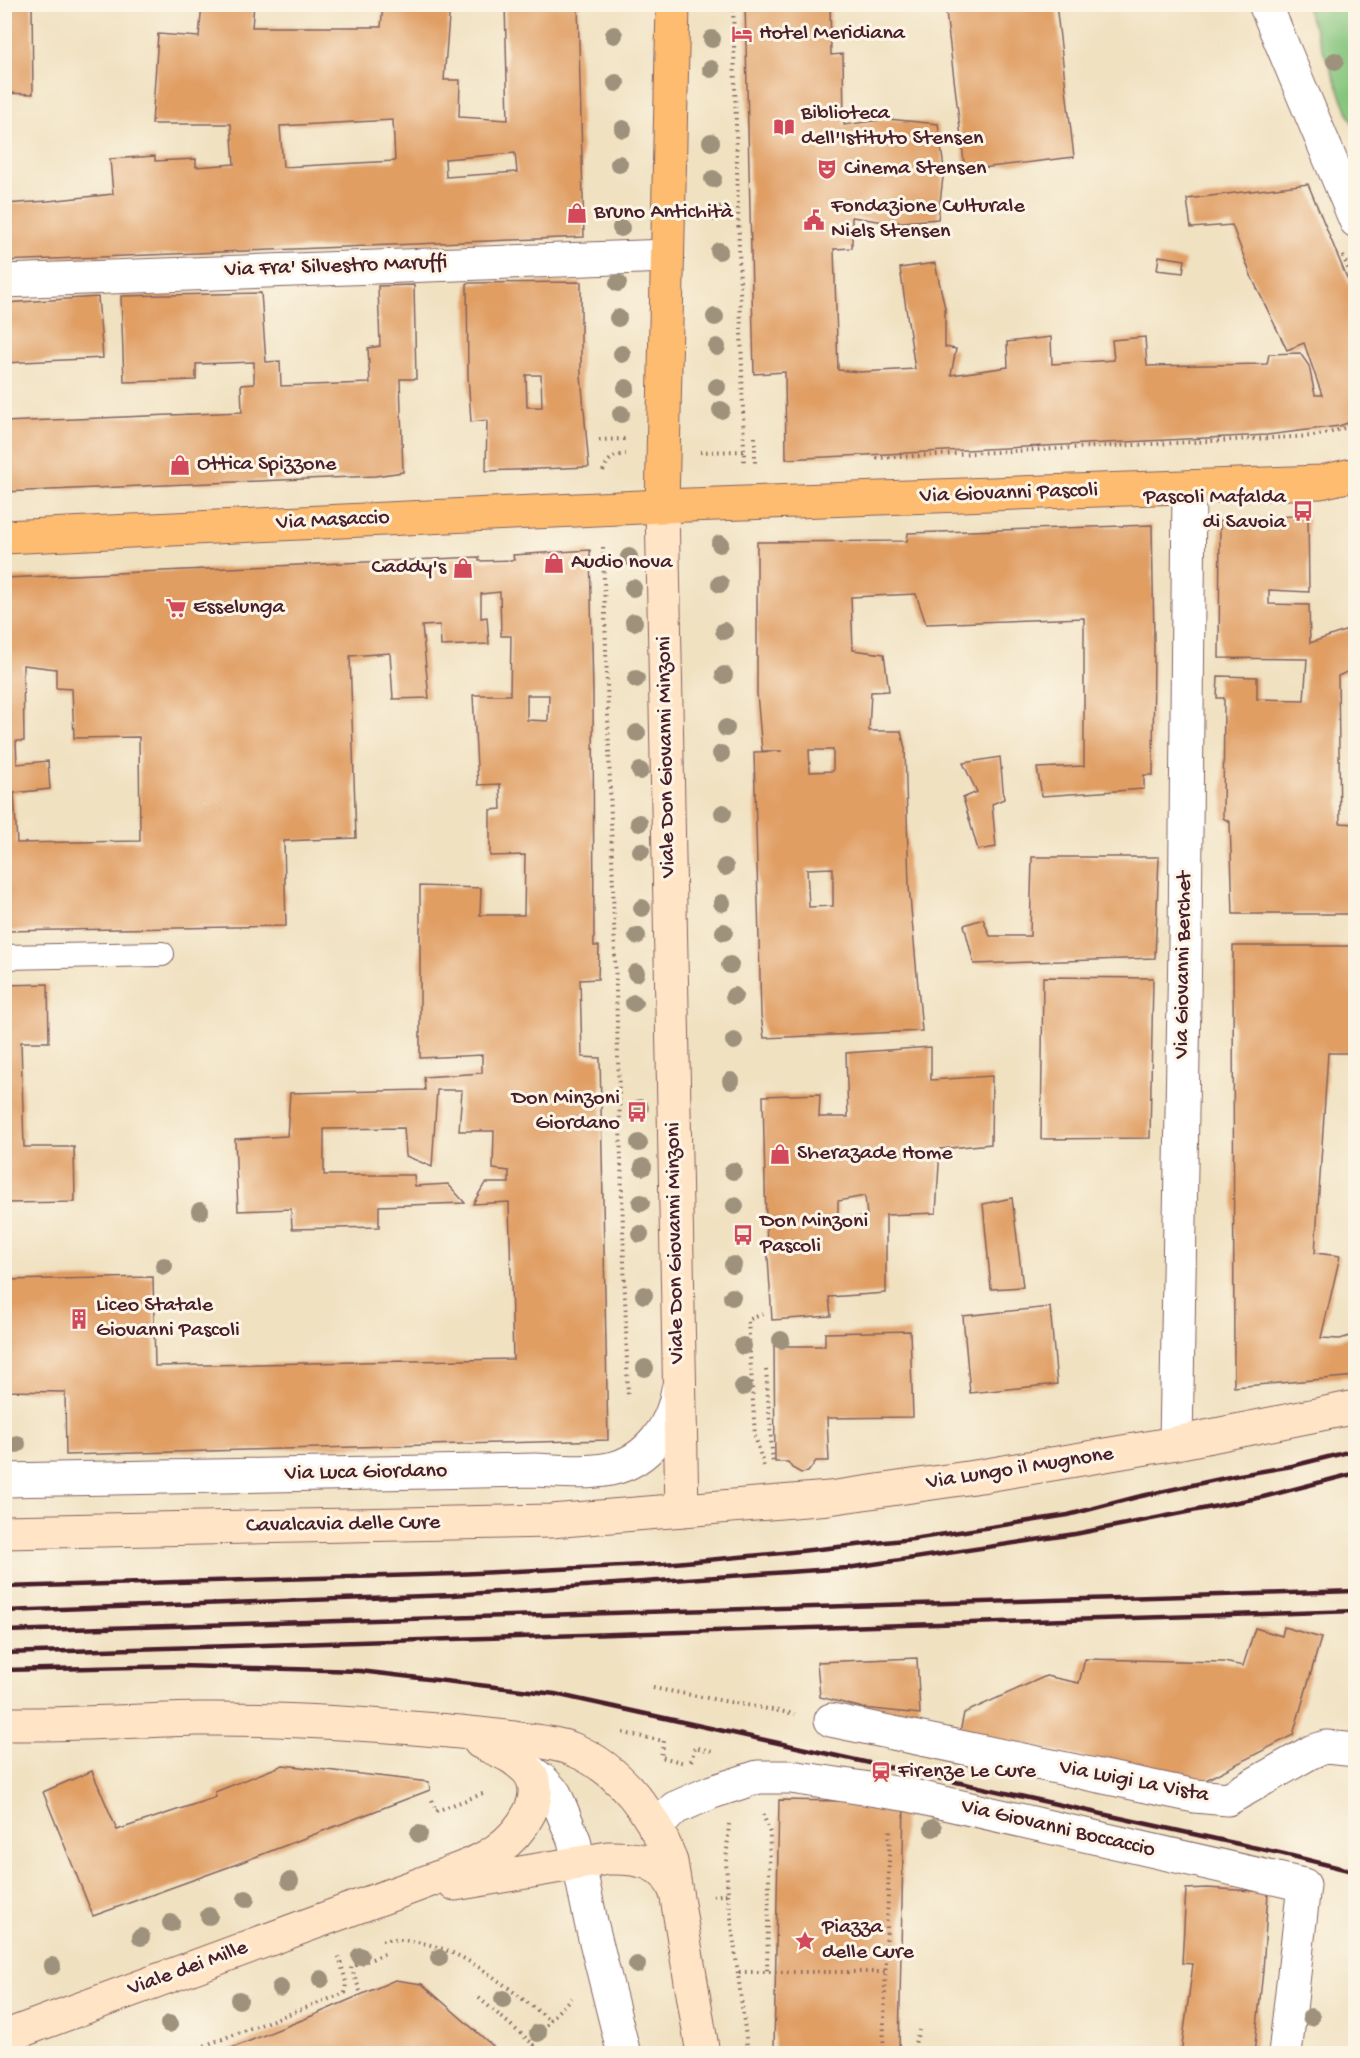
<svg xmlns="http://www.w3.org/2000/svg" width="1360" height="2058" font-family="'Gochi Hand',sans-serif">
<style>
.green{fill:#84c57d;stroke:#677254;stroke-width:1.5}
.building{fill:#e09e64;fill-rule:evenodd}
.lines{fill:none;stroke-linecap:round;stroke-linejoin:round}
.lane-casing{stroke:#846360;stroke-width:26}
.street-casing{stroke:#846360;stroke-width:35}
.secondary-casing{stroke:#846360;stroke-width:35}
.primary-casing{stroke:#846360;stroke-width:35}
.path{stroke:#846360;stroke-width:4;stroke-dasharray:1.5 4.5;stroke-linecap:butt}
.lane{stroke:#fff;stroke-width:24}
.street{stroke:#fff;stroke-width:33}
.secondary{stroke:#ffe4c6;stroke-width:33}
.primary{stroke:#febc70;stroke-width:33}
.rail{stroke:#4a1f2b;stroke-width:4.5}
.tree{fill:#9e927c}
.labels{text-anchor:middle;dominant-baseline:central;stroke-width:6;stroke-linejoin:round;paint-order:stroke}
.poi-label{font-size:22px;fill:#4a1f2b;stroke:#fcf5e5;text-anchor:start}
.street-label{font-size:22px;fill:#4a1f2b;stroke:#fcf5e5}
</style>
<rect width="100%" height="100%" fill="#fcf5e5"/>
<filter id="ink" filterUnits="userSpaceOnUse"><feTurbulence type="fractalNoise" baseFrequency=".0167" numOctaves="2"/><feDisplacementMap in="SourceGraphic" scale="12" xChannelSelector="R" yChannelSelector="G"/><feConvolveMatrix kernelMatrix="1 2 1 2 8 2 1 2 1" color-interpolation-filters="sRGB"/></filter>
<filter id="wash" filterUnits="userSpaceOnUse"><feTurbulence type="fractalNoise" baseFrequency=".008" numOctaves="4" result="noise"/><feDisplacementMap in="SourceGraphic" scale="24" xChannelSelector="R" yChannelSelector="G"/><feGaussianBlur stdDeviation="1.35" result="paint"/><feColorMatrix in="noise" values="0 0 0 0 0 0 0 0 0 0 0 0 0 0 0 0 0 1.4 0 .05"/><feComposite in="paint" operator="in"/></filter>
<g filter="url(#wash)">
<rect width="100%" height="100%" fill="#f0e1c1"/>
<polygon class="green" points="1305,5 1355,5 1355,130"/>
<g id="blocks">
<g class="building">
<polygon points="4,4 32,4 33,94 4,93"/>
<path d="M 202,4 L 254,4 L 252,27 L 381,27 L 383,4 L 450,4 L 444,80 L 460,80 L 459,117 L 508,120 L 505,4 L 578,4 L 584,237 L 4,261 L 4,204 L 48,201 L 113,194 L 110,159 L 155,156 L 155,161 L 196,159 L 196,167 L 234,164 L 231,124 L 152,124 L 158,34 L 199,37 ZM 393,120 L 395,161 L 283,167 L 280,126 ZM 515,153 L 517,172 L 446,177 L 445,159 Z"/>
<polygon points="745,4 830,4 831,55 843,54 844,125 888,119 938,124 944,169 938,219 890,223 852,217 852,248 834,249 838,370 860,372 915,369 900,268 935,263 945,308 945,347 956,349 951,375 1008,367 1007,342 1051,337 1052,364 1114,360 1112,340 1145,337 1147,366 1267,364 1269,354 1300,353 1309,366 1315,395 1322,395 1304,343 1287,350 1252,278 1232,225 1191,228 1187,199 1308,184 1356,300 1356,420 1339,426 1267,435 786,459 785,372 754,374"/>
<polygon points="945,4 1056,4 1074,157 965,170"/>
<polygon points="4,126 6,126 9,180 4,180"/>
<polygon points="1159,256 1185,260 1183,273 1157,270"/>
<path d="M 581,282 L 581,375 L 589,467 L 486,471 L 487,420 L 471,422 L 468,375 L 467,283 ZM 526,375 L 541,375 L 542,407 L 527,407 Z"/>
<polygon points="414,285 416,379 400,379 403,472 375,476 4,492 4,422 242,412 241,385 254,384 254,362 196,364 196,380 124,382 121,296 261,293 266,362 280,361 281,386 370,383 368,348 380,346 378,286"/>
<polygon points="98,297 103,358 4,363 4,303"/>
<polygon points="1308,515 1309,592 1269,590 1269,604 1309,605 1310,643 1356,627 1356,668 1338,676 1340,823 1356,824 1356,914 1233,914 1230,822 1223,818 1224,698 1217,698 1218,676 1257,677 1257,699 1304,700 1307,659 1219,658 1220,521"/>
<path d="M 1152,525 L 1154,641 L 1153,775 L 1144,775 L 1144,789 L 1042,796 L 1037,768 L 1084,766 L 1084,618 L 926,624 L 916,594 L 851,597 L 853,650 L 884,654 L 889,691 L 871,692 L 869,731 L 901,731 L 905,749 L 909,886 L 922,1031 L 764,1038 L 761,1015 L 754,752 L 782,751 L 762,751 L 757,693 L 757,542 L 907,541 L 908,533 ZM 809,750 L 833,750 L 833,771 L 810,772 ZM 833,868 L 833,906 L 809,907 L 807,869 Z"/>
<path d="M 590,550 L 593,694 L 594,946 L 599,946 L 598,979 L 580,980 L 582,1057 L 600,1058 L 608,1440 L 66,1455 L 65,1392 L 4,1391 L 4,1280 L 153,1277 L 155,1366 L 513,1359 L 509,1202 L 473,1204 L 485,1183 L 509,1183 L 509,1171 L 493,1169 L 494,1131 L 459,1131 L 462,1090 L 437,1090 L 432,1167 L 406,1156 L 404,1128 L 324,1129 L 324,1175 L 414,1175 L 415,1186 L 448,1184 L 465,1203 L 379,1206 L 379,1227 L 292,1229 L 291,1209 L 238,1211 L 235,1139 L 287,1136 L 290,1093 L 425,1090 L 424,1077 L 482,1073 L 482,1055 L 420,1058 L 420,886 L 481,888 L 480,915 L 524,915 L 525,855 L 490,856 L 490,810 L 501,809 L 500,784 L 478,785 L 473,695 L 510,695 L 511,636 L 501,636 L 500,592 L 481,594 L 481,618 L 487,617 L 489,644 L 441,646 L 440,625 L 422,626 L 429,698 L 393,699 L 390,653 L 350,656 L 356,838 L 284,841 L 286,926 L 4,931 L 4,715 L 6,715 L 5,578 L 479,557 L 479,561 L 514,560 L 513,555 ZM 23,665 L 56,669 L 56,688 L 72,689 L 74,738 L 139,737 L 140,841 L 17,843 L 14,793 L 50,789 L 48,761 L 17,764 L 16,741 L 24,741 ZM 527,695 L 549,695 L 548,721 L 527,720 Z"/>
<polygon points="1000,757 1004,799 992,804 996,847 978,850 963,798 977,792 963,763"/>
<polygon points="1032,857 1159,857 1155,958 974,964 964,925 983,919 990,936 1030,936"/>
<polygon points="1233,946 1356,946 1356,1053 1328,1053 1315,1253 1340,1256 1321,1338 1340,1339 1356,1334 1356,1376 1234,1387"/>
<polygon points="1043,977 1153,978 1150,1138 1041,1139"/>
<polygon points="48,984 49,1042 21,1042 24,1147 74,1147 75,1202 4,1203 4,985"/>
<path d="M 931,1047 L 931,1080 L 992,1076 L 991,1144 L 940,1149 L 936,1213 L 886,1215 L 886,1293 L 829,1297 L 831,1316 L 772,1320 L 766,1226 L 763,1096 L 820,1094 L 819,1117 L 848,1117 L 846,1053 ZM 865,1196 L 867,1216 L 838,1219 L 838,1201 Z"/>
<polygon points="1012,1198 1023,1287 991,1289 983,1204"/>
<polygon points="1050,1307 1057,1384 970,1393 963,1316"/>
<polygon points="910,1331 913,1417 827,1418 829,1461 816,1461 808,1472 801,1473 792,1468 788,1462 775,1462 774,1346 825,1346 825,1333"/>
<polygon points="1284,1627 1321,1638 1293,1735 1202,1782 960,1732 964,1713 1046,1676 1079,1683 1085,1659 1224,1662 1243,1666 1255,1628 1282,1636"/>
<polygon points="917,1658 920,1714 863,1708 820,1697 817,1662"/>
<polygon points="283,1765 429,1782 430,1790 237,1864 93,1916 43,1792 92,1771 117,1830 216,1797 215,1792"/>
<polygon points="779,1800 904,1802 899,2050 774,2048"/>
<polygon points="1207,1888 1268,1892 1263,1971 1254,2054 1181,2054 1193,1964 1182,1963 1186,1889"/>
<polygon points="395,1980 422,1984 502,2054 217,2054 307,2018"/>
</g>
</g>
</g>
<g filter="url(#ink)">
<use href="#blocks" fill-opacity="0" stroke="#846360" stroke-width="1.5"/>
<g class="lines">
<g class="lane-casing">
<polyline id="lane" points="4,957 162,954"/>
</g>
<g class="street-casing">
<g id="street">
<polyline points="1265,4 1356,221"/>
<polyline points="4,281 667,256"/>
<polyline points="1176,1443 1185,945 1189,487"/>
<path d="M 4,1480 L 535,1470 C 559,1471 586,1474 610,1469 C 648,1461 673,1426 678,1389"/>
<polyline points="831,1720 1195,1796 1228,1799 1311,1752 1326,1747 1356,1750"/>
<polyline points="518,1762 543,1781 555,1794 574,1840 591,1922 624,2054"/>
<polyline points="655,1828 675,1808 712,1792 758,1777 791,1777 909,1795 1304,1885 1285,2054"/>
</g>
</g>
<g class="secondary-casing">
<g id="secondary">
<polyline points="662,506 682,1510"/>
<polyline points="4,1532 551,1521 829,1498 981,1476 1176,1443 1356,1407"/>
<path d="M 4,1724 C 68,1725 132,1721 196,1719 C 276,1718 356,1723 437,1730 C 462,1732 488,1735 514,1738 C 533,1741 554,1742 572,1749 C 619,1768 655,1815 671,1862 L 703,2054"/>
<path d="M 455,1884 L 608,1858 C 638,1857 665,1861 676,1893"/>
<path d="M 4,2037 C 118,1995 232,1953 346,1911 C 379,1899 411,1888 444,1875 C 462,1868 481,1862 497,1850 C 519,1834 550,1796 527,1770 C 515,1756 496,1750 480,1742"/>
</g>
</g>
<g class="primary-casing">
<g id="primary">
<polyline points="662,506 673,4"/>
<polyline points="4,537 662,506 1321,482 1356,474"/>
</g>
</g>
<g class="path">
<polyline points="733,4 744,451 744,462 747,464"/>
<polyline points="1343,256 1356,286"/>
<polyline points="755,437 755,464 757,464"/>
<polyline points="599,440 626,439"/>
<polyline points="700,452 744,451"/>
<polyline points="876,458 1313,436 1329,433 1356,424"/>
<path d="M 603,471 C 608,459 613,455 626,454"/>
<polyline points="603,547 628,1398"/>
<polyline points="763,1314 748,1320 755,1436 764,1467"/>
<polyline points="766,1370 773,1465"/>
<polyline points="653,1688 795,1714"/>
<polyline points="623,1733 664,1741 661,1757 685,1763"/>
<polyline points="691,1761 695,1747 714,1752"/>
<polyline points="432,1800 436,1811 485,1793"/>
<polyline points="763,1814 770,1833 767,1971"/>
<polyline points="728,1894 748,2054"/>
<polyline points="713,1896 728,1894 726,1863 729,1824"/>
<path d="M 382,1940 C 454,1936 496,1980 550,2020"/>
<polyline points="739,1972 885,1972"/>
<polyline points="360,1991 351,1967 385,1954"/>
<polyline points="479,1998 534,2045 550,2020 571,1998"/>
<polyline points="182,2054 345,1993 346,1982 338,1953"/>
<polyline points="531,2054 534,2045"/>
<polyline points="883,2054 890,1828"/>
<polyline points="912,2054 919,2030"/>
</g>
<use href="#lane" class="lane"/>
<use href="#street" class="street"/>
<use href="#secondary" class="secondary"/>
<use href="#primary" class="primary"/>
<g class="rail">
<polyline points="4,1587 456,1574 664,1564 782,1553 913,1539 1068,1515 1137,1497 1234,1476 1292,1466 1356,1450"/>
<polyline points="4,1611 453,1595 847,1568 1075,1534 1263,1497 1356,1473"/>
<polyline points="4,1631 1356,1591"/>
<polyline points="4,1653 1356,1611"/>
<polyline points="4,1670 180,1666 360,1671 555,1694 1284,1854 1356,1872"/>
</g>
</g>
<g class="tree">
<circle cx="614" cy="35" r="9"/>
<circle cx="712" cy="39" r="9"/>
<circle cx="1335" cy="61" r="9"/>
<circle cx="711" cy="69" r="9"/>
<circle cx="616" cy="83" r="9"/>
<circle cx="623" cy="129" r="9"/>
<circle cx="711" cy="142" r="9"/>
<circle cx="619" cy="164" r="9"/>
<circle cx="713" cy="179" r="9"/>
<circle cx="716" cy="213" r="9"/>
<circle cx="621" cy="228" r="9"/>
<circle cx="719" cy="251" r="9"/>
<circle cx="618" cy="283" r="9"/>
<circle cx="715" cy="317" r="9"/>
<circle cx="618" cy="318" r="9"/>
<circle cx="717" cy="347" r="9"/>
<circle cx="622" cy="354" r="9"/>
<circle cx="717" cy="387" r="9"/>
<circle cx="626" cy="388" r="9"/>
<circle cx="721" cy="410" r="9"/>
<circle cx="621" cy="414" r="9"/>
<circle cx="720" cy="544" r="9"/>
<circle cx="629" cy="557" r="9"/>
<circle cx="720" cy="584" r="9"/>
<circle cx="633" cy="588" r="9"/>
<circle cx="634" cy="622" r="9"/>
<circle cx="724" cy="631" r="9"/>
<circle cx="724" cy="675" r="9"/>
<circle cx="636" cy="679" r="9"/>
<circle cx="726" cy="728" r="9"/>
<circle cx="637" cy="733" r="9"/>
<circle cx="721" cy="754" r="9"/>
<circle cx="640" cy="771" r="9"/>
<circle cx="723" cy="813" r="9"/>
<circle cx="639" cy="823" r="9"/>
<circle cx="641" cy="851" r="9"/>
<circle cx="725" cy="867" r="9"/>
<circle cx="722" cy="903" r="9"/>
<circle cx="642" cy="908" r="9"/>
<circle cx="724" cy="932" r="9"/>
<circle cx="637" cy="936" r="9"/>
<circle cx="730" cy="965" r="9"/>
<circle cx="636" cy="973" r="9"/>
<circle cx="734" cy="996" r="9"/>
<circle cx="634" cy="1003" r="9"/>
<circle cx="734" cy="1041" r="9"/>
<circle cx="731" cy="1081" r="9"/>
<circle cx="640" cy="1108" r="9"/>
<circle cx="639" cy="1143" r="9"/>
<circle cx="643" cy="1167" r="9"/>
<circle cx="733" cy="1171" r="9"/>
<circle cx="641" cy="1203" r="9"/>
<circle cx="735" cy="1206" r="9"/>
<circle cx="200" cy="1211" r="9"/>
<circle cx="640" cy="1234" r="9"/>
<circle cx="733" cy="1265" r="9"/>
<circle cx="164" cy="1266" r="9"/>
<circle cx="644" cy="1295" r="9"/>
<circle cx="732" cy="1297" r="9"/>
<circle cx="781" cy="1340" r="9"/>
<circle cx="743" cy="1346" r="9"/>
<circle cx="645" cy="1368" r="9"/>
<circle cx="743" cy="1387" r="9"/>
<circle cx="17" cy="1444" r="9"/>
<circle cx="933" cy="1828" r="9"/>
<circle cx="419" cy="1834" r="9"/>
<circle cx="290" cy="1881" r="9"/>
<circle cx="246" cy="1899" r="9"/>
<circle cx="209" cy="1916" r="9"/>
<circle cx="171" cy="1923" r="9"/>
<circle cx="141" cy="1937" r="9"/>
<circle cx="360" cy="1956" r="9"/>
<circle cx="439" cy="1958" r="9"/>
<circle cx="637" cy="1965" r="9"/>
<circle cx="52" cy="1966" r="9"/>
<circle cx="321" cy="1979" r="9"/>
<circle cx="280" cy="1988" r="9"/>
<circle cx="503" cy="1999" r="9"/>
<circle cx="239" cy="2000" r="9"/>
<circle cx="1311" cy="2017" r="9"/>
<circle cx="169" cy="2024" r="9"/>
<circle cx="538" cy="2033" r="9"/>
</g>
</g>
<defs>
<g id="hotel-bare" transform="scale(1.62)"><path d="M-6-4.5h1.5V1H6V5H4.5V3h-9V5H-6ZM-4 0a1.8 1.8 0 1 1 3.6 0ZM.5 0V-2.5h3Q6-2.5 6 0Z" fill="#d1495b" stroke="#fcf5e5" stroke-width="2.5" paint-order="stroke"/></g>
<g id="library-bare" transform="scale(1.62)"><path d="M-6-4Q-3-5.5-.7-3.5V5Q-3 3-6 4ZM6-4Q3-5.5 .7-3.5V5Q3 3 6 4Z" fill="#d1495b" stroke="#fcf5e5" stroke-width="2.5" paint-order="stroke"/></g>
<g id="theatre-bare" transform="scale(1.62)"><path d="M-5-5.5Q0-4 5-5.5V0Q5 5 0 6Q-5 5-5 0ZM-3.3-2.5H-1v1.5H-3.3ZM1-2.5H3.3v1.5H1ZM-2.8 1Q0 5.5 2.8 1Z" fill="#d1495b" stroke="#fcf5e5" stroke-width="2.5" paint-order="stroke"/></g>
<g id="shop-bare" transform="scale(1.62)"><path d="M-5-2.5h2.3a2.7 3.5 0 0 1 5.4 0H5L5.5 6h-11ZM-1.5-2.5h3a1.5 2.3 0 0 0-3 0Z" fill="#d1495b" stroke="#fcf5e5" stroke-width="2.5" paint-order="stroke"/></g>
<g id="civic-bare" transform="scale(1.62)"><path d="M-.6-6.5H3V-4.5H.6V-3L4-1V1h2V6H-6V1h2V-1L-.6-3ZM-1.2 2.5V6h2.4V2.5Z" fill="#d1495b" stroke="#fcf5e5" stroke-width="2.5" paint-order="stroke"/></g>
<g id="bus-bare" transform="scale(1.62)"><path d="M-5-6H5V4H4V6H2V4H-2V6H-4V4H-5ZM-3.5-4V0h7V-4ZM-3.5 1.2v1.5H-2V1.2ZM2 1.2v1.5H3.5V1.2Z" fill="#d1495b" stroke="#fcf5e5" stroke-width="2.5" paint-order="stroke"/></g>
<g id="supermarket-bare" transform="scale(1.62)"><path d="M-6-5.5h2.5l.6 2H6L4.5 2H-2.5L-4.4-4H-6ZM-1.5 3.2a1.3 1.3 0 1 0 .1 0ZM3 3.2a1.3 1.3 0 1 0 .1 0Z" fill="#d1495b" stroke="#fcf5e5" stroke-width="2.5" paint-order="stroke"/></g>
<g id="building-bare" transform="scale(1.62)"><path d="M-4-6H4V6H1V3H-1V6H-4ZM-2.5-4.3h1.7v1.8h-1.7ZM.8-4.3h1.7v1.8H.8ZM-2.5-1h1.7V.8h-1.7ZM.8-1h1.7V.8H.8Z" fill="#d1495b" stroke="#fcf5e5" stroke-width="2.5" paint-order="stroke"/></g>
<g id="station-bare" transform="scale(1.62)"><path d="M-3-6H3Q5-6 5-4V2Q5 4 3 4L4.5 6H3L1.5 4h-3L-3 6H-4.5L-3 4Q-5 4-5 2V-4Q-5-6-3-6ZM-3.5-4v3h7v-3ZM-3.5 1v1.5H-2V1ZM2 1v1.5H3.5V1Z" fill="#d1495b" stroke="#fcf5e5" stroke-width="2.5" paint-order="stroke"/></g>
<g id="sight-bare" transform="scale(1.62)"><path d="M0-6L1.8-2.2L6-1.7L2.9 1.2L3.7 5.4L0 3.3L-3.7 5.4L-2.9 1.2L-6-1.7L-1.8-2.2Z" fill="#d1495b" stroke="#fcf5e5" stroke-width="2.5" paint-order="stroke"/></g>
</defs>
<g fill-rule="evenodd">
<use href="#hotel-bare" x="742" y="34"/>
<use href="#library-bare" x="784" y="127"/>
<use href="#theatre-bare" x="827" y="169"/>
<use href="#shop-bare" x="577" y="213"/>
<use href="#civic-bare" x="814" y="220"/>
<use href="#shop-bare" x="180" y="465"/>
<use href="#bus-bare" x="1303" y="511"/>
<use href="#shop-bare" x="554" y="563"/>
<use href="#shop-bare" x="463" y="568"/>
<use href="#supermarket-bare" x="176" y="608"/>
<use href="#bus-bare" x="637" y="1112"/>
<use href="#shop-bare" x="780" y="1154"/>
<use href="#bus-bare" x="743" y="1235"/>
<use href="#building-bare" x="79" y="1319"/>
<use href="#station-bare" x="881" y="1772"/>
<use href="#sight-bare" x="805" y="1941"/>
</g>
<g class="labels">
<g class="poi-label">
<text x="759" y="34">Hotel Meridiana</text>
<text x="801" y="114">Biblioteca<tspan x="801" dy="25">dell'Istituto Stensen</tspan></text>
<text x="844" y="169">Cinema Stensen</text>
<text x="831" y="207">Fondazione Culturale<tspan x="831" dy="25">Niels Stensen</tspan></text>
<text x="594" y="213">Bruno Antichità</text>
<text x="197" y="465">Ottica Spizzone</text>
<text x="1286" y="498" text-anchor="end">Pascoli Mafalda<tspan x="1286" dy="25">di Savoia</tspan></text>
<text x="571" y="563">Audio nova</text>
<text x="446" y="568" text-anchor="end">Caddy's</text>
<text x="193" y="608">Esselunga</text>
<text x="620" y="1099" text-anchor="end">Don Minzoni<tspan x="620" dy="25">Giordano</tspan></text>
<text x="797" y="1154">Sherazade Home</text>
<text x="760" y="1222">Don Minzoni<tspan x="760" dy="25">Pascoli</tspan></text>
<text x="96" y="1306">Liceo Statale<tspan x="96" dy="25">Giovanni Pascoli</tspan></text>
<text x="898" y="1772">Firenze Le Cure</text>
<text x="822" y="1928">Piazza<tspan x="822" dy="25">delle Cure</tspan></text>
</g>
<g class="street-label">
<text transform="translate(336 267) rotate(-2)">Via Fra' Silvestro Maruffi</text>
<text transform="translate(1009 494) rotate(-2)">Via Giovanni Pascoli</text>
<text transform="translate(333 521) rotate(-3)">Via Masaccio</text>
<text transform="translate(667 757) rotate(-91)">Viale Don Giovanni Minzoni</text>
<text transform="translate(1184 965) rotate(-89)">Via Giovanni Berchet</text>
<text transform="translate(676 1243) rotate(-91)">Viale Don Giovanni Minzoni</text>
<text transform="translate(1020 1469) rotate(-9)">Via Lungo il Mugnone</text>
<text transform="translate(366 1473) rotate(-1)">Via Luca Giordano</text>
<text transform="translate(343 1525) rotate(-1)">Cavalcavia delle Cure</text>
<text transform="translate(1134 1782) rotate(11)">Via Luigi La Vista</text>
<text transform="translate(1058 1829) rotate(13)">Via Giovanni Boccaccio</text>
<text transform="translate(188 1969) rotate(-20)">Viale dei Mille</text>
</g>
</g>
<rect width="1360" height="2058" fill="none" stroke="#fcf5e5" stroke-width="24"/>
</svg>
